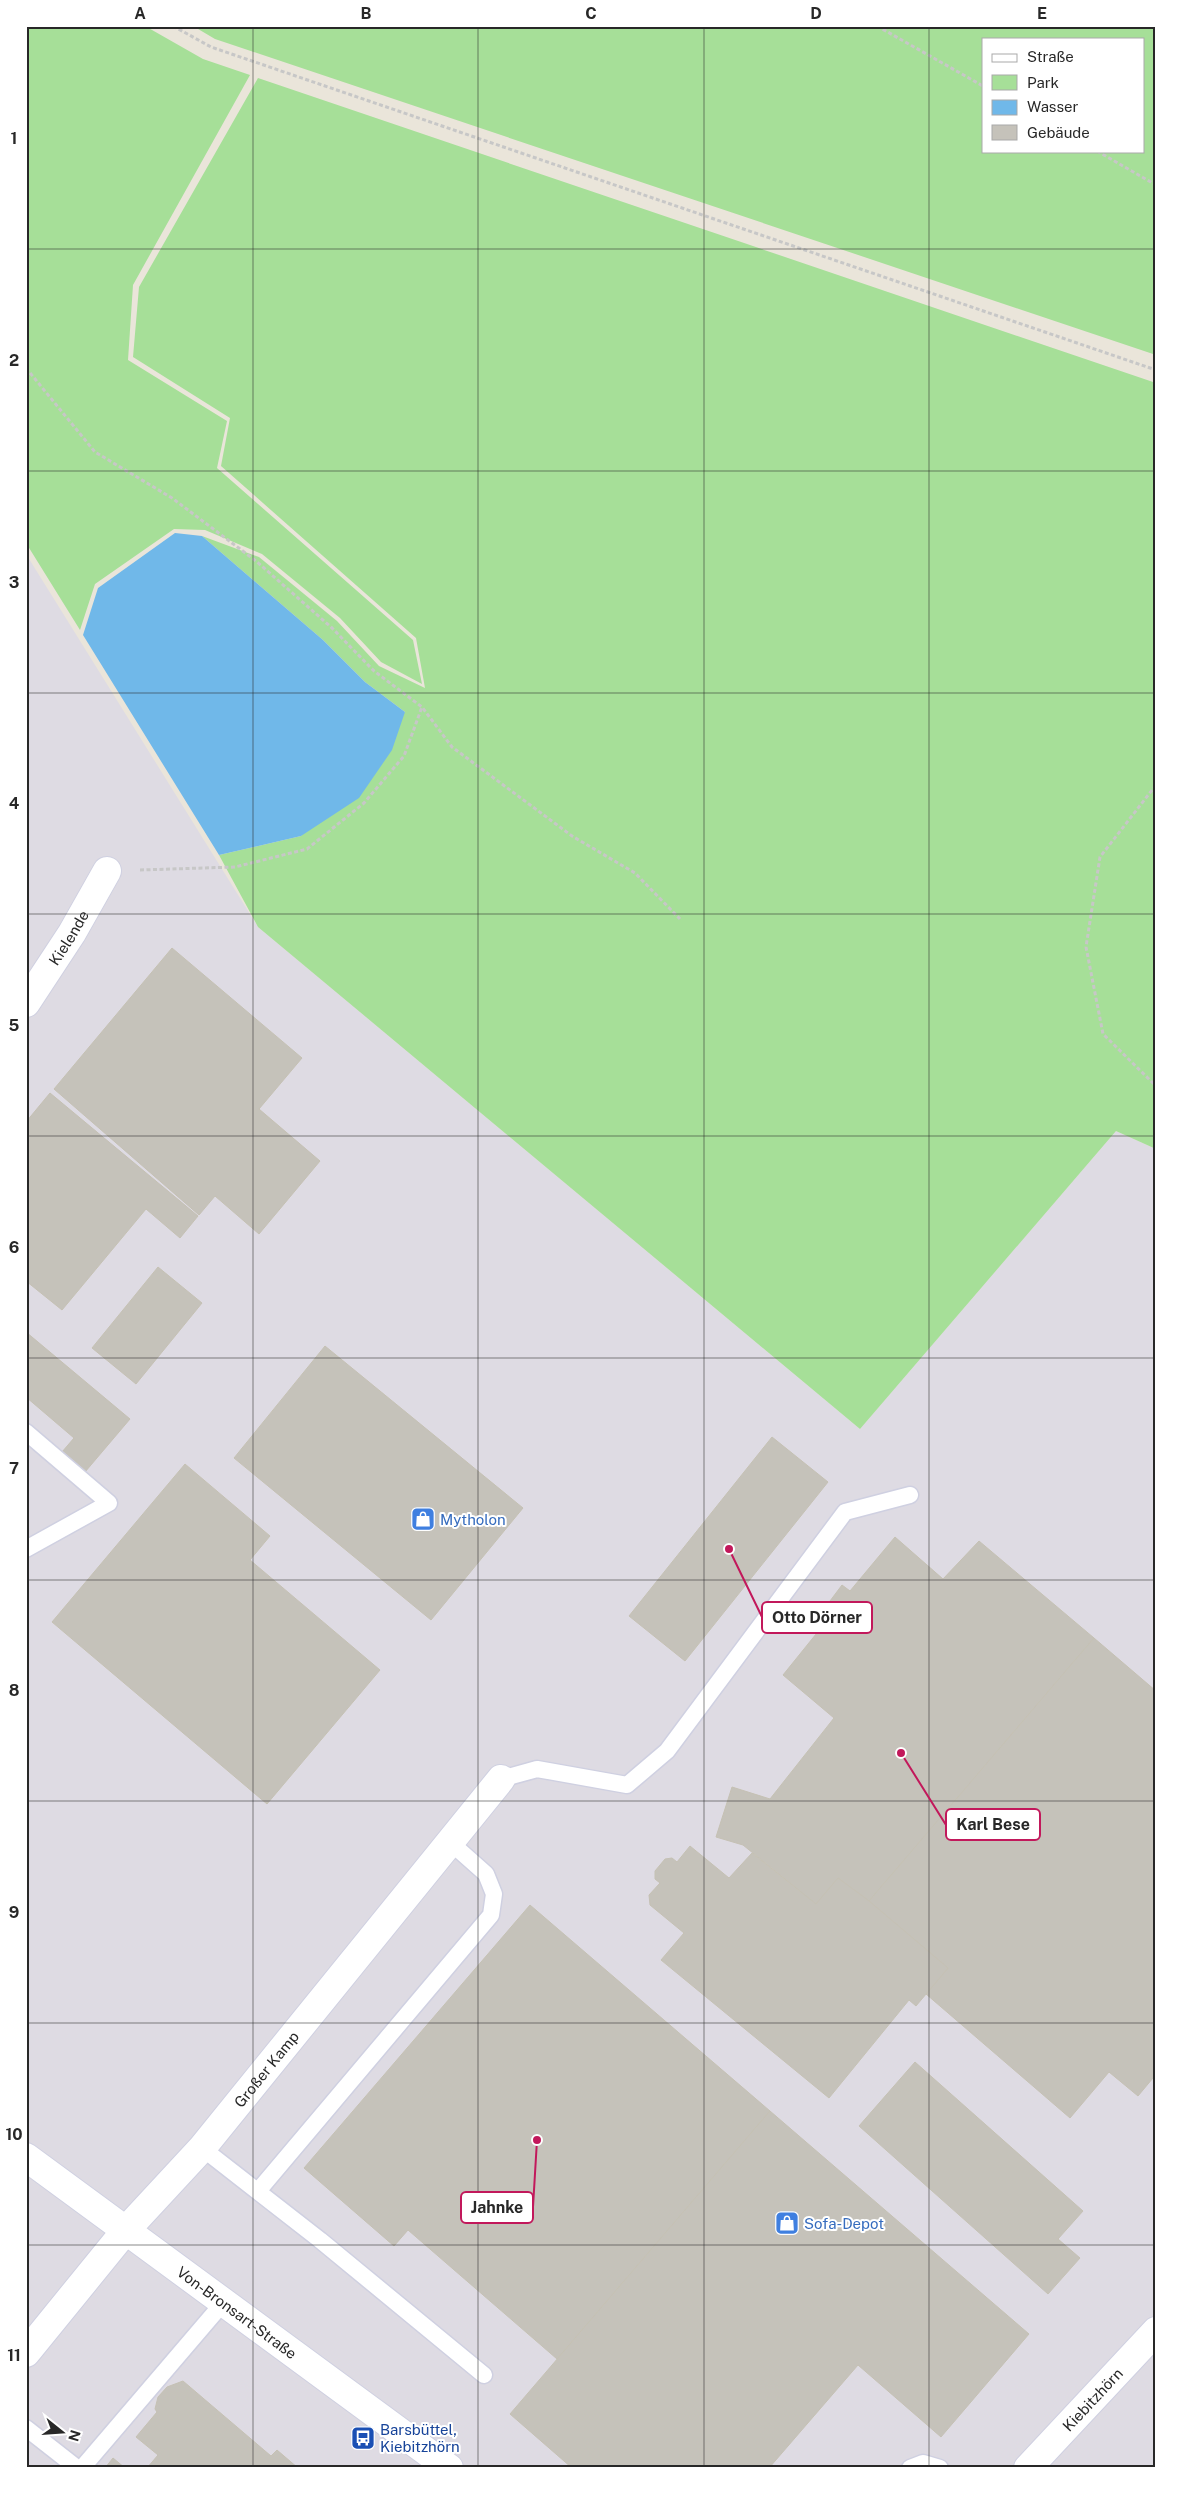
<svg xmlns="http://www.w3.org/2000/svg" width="1182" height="2494" font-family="'Public Sans',sans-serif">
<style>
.industrial{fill:#dedbe3}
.green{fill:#a6df98;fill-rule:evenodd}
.water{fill:#70b8e9}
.building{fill:#c5c2ba;stroke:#c5c1b4}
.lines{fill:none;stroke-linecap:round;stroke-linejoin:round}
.service-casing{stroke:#cfd0e1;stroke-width:19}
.minor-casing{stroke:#cfd0e1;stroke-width:30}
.path{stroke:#c7c7c7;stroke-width:3;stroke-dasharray:4 2.5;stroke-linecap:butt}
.service{stroke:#fff;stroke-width:16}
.minor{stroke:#fff;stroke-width:28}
.grid{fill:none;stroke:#282828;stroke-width:1;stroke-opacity:0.55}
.labels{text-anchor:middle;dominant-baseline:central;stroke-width:4;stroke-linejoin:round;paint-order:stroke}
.street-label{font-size:15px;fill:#282828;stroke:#fff}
.shop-label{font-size:15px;fill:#366cbe;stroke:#fff;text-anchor:start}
.transit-label{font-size:15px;fill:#164399;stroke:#fff;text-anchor:start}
.leader{fill:none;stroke:#c2185b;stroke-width:2}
.callout-dot{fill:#c2185b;stroke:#fff;stroke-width:2}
.callout{fill:#fff;stroke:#c2185b;stroke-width:2}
.callout-label{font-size:16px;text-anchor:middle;font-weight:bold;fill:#282828}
.neatline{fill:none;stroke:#282828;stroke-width:2}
.grid-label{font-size:16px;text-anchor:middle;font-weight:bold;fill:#282828}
</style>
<rect width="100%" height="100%" fill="#eae5da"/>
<polygon class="industrial" points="26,554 258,927 860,1429 1116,1131 1156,1149 1156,2468 26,2468"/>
<g class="green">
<polygon points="26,26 145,26 203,59 250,75 133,285 128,360 227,421 217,468 413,640 422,684 381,662 340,618 262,554 205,530 174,529 95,584 80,630 26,543"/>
<path d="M 193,26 L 1156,26 L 1156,355 L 215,39 ZM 983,39 L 1143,39 L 1143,151 L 983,151 Z"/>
<polygon points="258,78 1156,383 1156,1149 1116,1131 860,1429 258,927 219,855 301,836 405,712 365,682 323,640 202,536 259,557 337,621 379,666 425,688 416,638 221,466 230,418 133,357 139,287"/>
</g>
<polygon class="water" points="175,533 202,536 323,640 365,682 405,712 392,750 359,798 301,836 219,855 83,635 98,588"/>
<g class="building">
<polygon points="172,948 302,1058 259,1109 320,1161 259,1234 215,1196 199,1215 54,1089"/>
<polygon points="50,1093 198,1216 180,1238 146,1209 62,1310 26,1281 26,1122"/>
<polygon points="158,1267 202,1303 136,1384 92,1348"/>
<polygon points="26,1332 130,1419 85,1472 62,1452 74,1438 26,1397"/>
<polygon points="325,1346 523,1508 431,1620 234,1458"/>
<polygon points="772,1437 828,1482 685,1661 629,1616"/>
<polygon points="185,1464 270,1536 250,1560 380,1670 267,1804 52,1622"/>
<polygon points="895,1537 943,1579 979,1541 1094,1638 869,1901 838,1878 816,1904 743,1845 716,1837 732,1787 770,1799 834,1718 783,1675 829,1618 821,1613 842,1585 850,1591"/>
<polygon points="1094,1638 1156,1691 1156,2080 1153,2078 1138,2096 1109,2072 1070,2118 926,1994 948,1968 869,1901"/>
<polygon points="690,1846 729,1878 752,1853 816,1904 838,1878 869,1901 948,1968 916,2006 909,2000 829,2098 661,1960 684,1933 650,1905 649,1895 660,1883 655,1879 655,1871 665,1859 672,1858 677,1862"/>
<polygon points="530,1905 770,2111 557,2359 408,2230 394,2246 304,2168"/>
<polygon points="915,2062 1083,2211 1058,2239 1080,2258 1048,2294 859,2126"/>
<polygon points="770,2111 1029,2334 941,2437 858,2365 769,2468 572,2468 510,2414"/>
<polygon points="183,2381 271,2456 277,2450 298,2468 147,2468 158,2455 136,2437 157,2412 155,2409 158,2397 167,2387"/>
<polygon points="113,2458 125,2468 105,2468"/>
</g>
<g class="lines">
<g class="service-casing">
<g id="service">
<polyline points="26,1432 109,1503 26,1549"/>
<polyline points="501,1779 537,1769 627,1785 667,1751 845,1512 910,1495"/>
<polyline points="202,2148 320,2240 484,2375"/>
<polyline points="258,2191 491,1915 494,1894 486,1874 450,1842"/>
<polyline points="26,2428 77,2468"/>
<polyline points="82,2468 223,2303"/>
<polyline points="910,2468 923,2463 940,2468"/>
</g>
</g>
<g class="minor-casing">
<g id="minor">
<path id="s1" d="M 26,1003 L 72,933 L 107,871"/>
<path id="s2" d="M 26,2157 L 449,2468"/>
<path id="s3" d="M 26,2353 L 126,2230 L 202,2148 L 501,1779"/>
<path id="s4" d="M 1028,2468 L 1156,2331"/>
</g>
</g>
<g class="path">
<polyline points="173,26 211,47 1156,370"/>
<polyline points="877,26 983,86"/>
<polyline points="1097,151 1156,185"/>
<polyline points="26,368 95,452 172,498 256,561 332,628 374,671 422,707 452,747 572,836 635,873 680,919"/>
<polyline points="1156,785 1100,857 1086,947 1103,1034 1156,1086"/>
<polyline points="140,870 235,867 307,849 364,803 404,756 422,707"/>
</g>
<use href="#service" class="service"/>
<use href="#minor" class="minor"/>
</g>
<path class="grid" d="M 253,26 L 253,2468M 478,26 L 478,2468M 704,26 L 704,2468M 929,26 L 929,2468M 26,249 L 1156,249M 26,471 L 1156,471M 26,693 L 1156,693M 26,914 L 1156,914M 26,1136 L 1156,1136M 26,1358 L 1156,1358M 26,1580 L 1156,1580M 26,1801 L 1156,1801M 26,2023 L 1156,2023M 26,2245 L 1156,2245"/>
<defs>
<g id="shop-square" transform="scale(1.25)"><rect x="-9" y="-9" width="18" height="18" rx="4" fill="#3f7fe0" stroke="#fff"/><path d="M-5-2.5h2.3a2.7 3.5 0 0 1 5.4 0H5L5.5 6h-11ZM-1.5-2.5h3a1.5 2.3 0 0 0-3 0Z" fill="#fff"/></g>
<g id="bus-square" transform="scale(1.25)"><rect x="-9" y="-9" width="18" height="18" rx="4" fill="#1a4fb4" stroke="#fff"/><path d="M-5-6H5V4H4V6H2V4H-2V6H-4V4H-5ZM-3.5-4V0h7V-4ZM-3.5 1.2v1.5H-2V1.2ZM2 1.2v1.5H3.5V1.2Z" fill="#fff"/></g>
</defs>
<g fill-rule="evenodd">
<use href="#shop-square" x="423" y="1519"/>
<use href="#shop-square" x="787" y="2223"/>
<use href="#bus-square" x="363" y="2438"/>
</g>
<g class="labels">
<g class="street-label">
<text stroke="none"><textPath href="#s1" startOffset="78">Kielende</textPath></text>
<text stroke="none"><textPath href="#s3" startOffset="372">Großer Kamp</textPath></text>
<text stroke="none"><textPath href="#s2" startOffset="262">Von-Bronsart-Straße</textPath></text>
<text stroke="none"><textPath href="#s4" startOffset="94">Kiebitzhörn</textPath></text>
</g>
<g class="shop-label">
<text x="440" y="1519">Mytholon</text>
<text x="804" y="2223">Sofa-Depot</text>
</g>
<g class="transit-label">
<text x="380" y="2429">Barsbüttel,<tspan x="380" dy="17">Kiebitzhörn</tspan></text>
</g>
</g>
<path class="leader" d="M729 1549L762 1617M901 1753L946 1825M537 2140L533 2207"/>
<g class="callout-dot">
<circle cx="729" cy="1549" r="5"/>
<circle cx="901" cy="1753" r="5"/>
<circle cx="537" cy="2140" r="5"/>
</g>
<g class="callout">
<rect x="762" y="1602" width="110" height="31" rx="5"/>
<rect x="946" y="1809" width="94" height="31" rx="5"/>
<rect x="461" y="2192" width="72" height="31" rx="5"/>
</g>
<g class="callout-label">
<text x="817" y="1623">Otto Dörner</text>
<text x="993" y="1830">Karl Bese</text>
<text x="497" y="2213">Jahnke</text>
</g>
<rect width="1182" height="2494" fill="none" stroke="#ffffff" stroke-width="55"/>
<rect x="982" y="38" width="162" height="115" fill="#ffffff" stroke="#a9a9a9"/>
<rect x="992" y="54" width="25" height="8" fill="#ffffff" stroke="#a9a9a9"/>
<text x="1027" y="62" font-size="15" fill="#282828">Straße</text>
<rect x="992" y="75" width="25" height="15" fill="#a6df98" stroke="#a9a9a9"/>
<text x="1027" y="88" font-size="15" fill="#282828">Park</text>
<rect x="992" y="100" width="25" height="15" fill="#70b8e9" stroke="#a9a9a9"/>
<text x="1027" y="112" font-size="15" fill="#282828">Wasser</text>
<rect x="992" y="125" width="25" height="15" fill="#c5c2ba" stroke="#a9a9a9"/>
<text x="1027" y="138" font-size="15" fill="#282828">Gebäude</text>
<g transform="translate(62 2432) rotate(107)" stroke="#ffffff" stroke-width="4" paint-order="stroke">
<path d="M0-4L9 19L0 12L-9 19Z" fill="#282828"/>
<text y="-8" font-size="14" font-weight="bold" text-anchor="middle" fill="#282828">N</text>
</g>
<rect x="28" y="28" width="1126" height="2438" class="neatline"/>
<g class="grid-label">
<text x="140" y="19">A</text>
<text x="366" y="19">B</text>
<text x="591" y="19">C</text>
<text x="816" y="19">D</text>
<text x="1042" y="19">E</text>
<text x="14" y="144">1</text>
<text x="14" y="366">2</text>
<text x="14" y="588">3</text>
<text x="14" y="809">4</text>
<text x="14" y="1031">5</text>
<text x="14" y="1253">6</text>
<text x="14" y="1474">7</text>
<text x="14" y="1696">8</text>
<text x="14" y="1918">9</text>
<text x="14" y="2140">10</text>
<text x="14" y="2361">11</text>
</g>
</svg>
